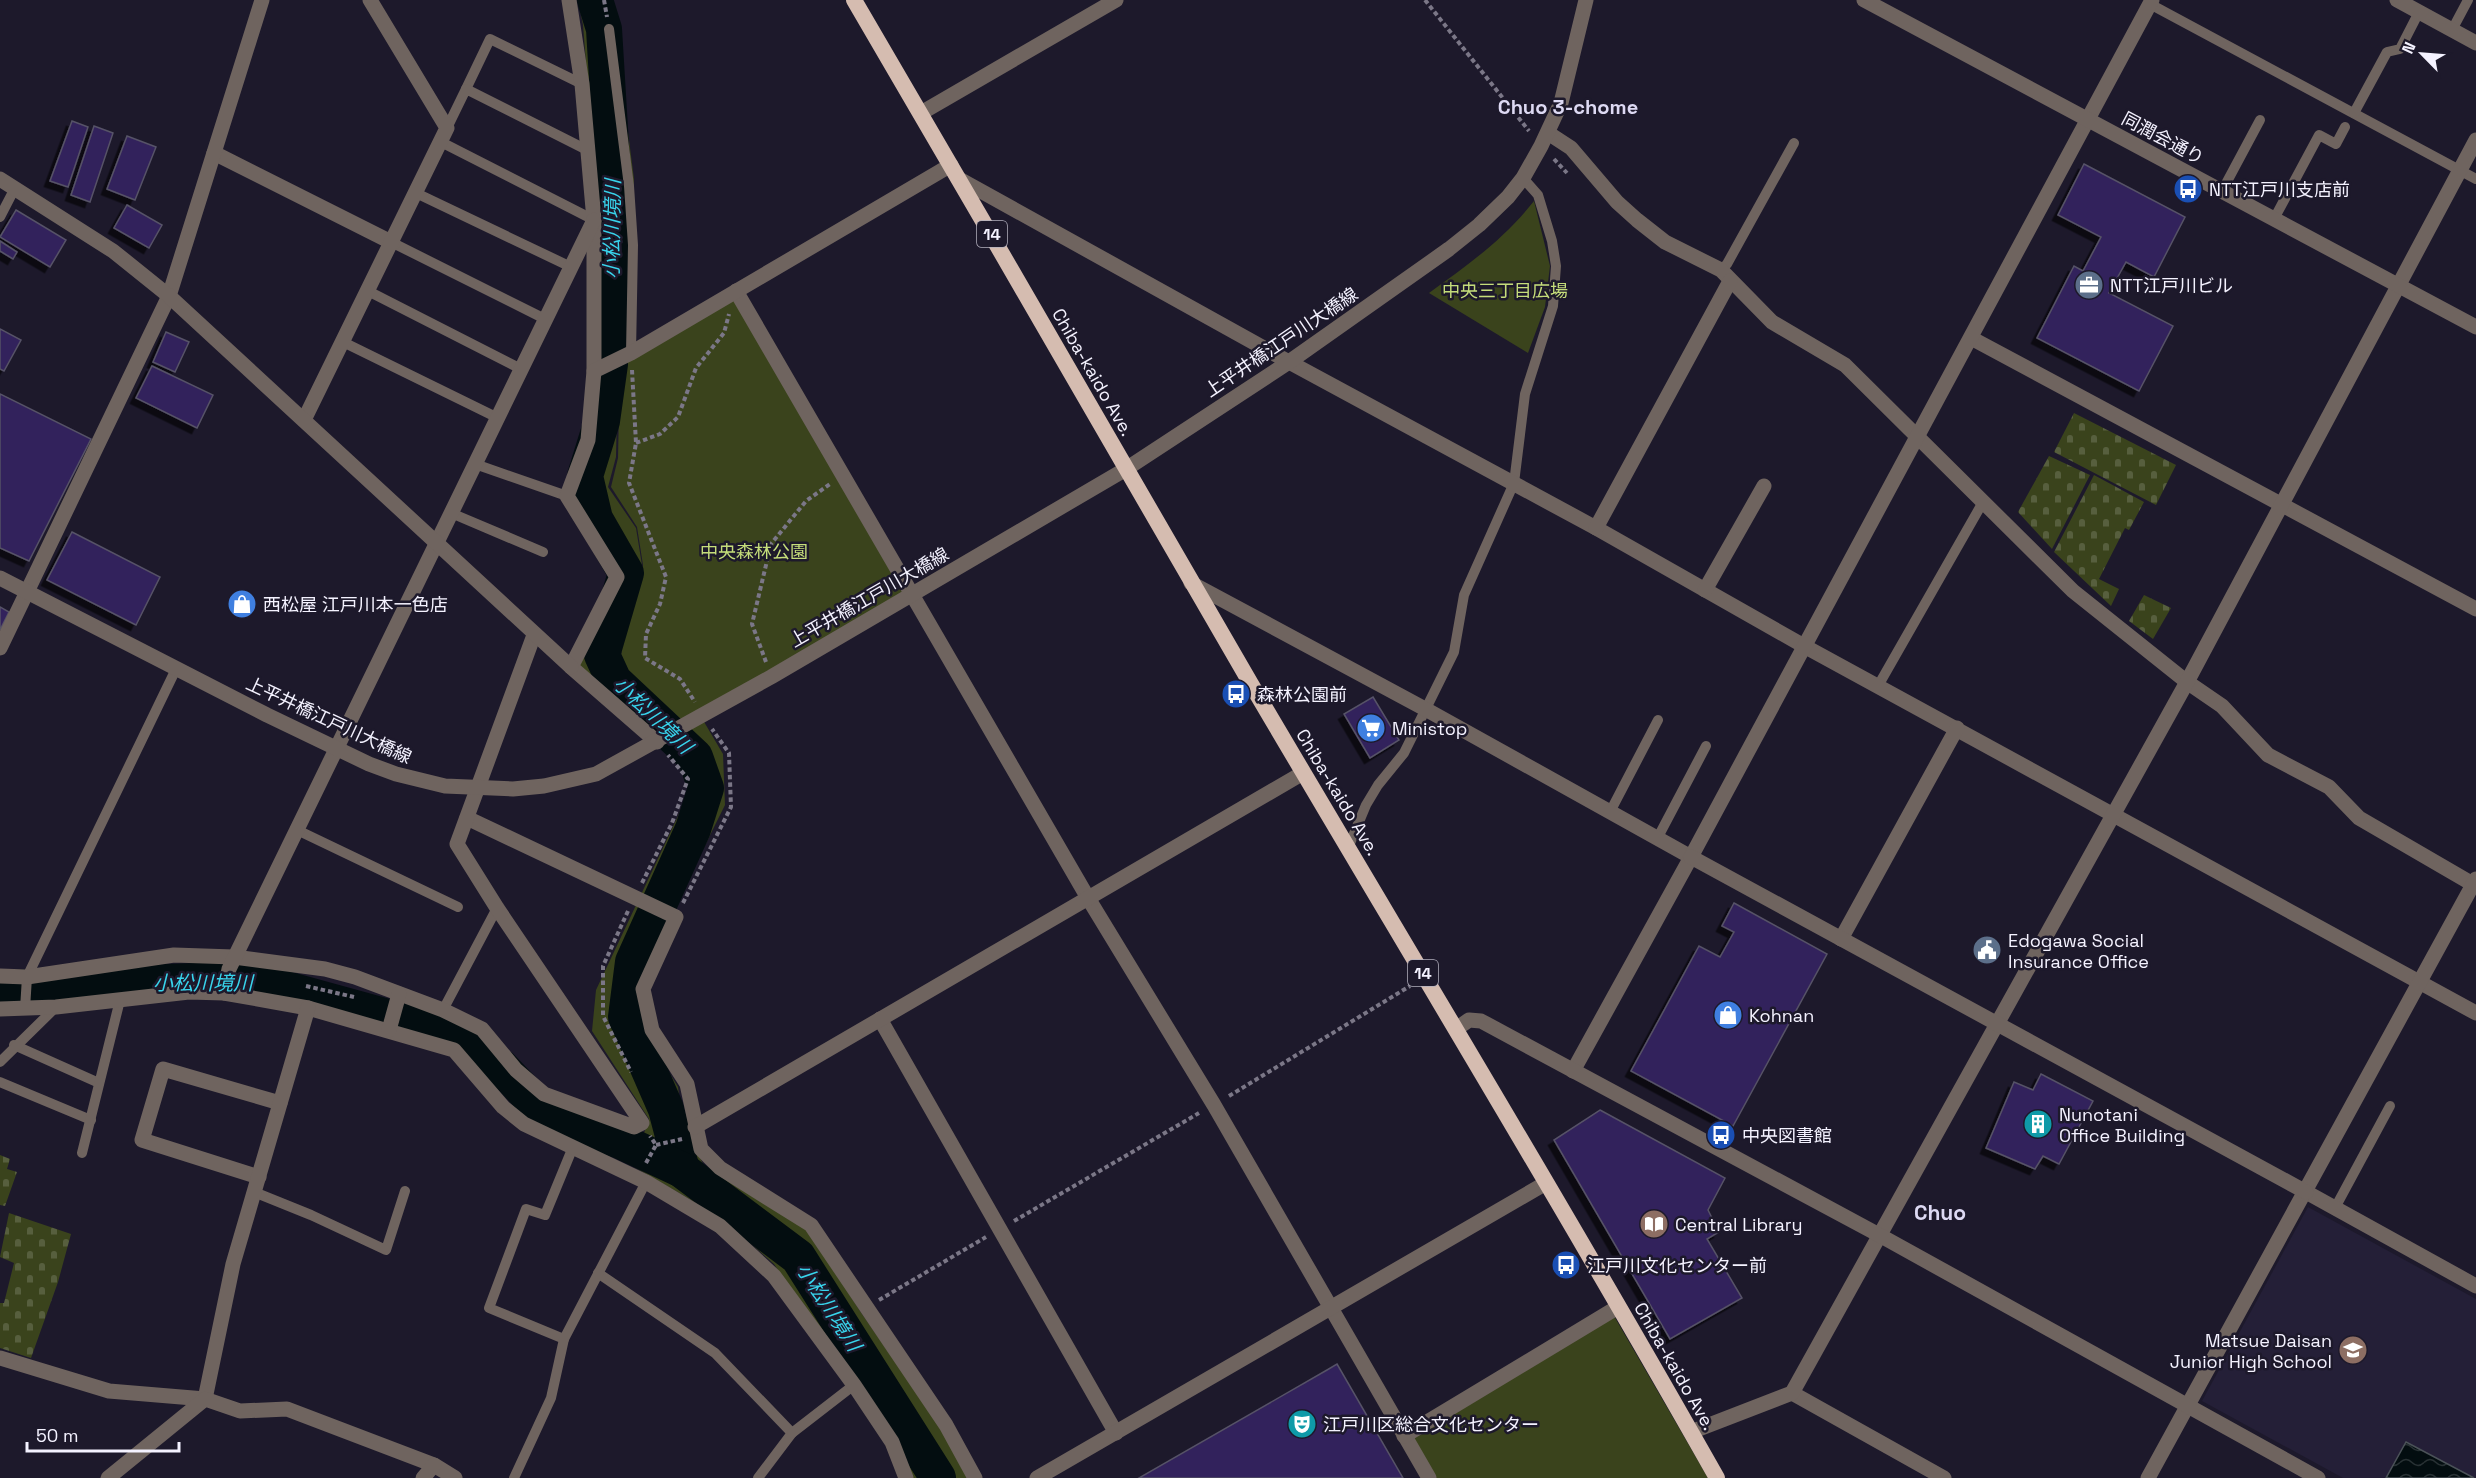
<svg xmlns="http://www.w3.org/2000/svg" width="2476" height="1478" font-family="'Space Grotesk','Noto Sans JP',sans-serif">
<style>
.built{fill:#241f37}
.cemetery{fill:url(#cemetery-stones)}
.park{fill:#3a431c}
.water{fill:url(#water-waves);stroke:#4b5258;stroke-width:1.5}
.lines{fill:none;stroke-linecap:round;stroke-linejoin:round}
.river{stroke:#030d10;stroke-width:36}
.building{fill:#33225b;stroke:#565267;stroke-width:1.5;filter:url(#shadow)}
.path{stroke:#7b7787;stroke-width:4;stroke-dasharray:4.5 3;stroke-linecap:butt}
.service{stroke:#6f645f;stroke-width:10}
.minor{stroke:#6f645f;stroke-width:15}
.tertiary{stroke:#6f645f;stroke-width:15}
.trunk{stroke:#d5bcb0;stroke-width:16}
.labels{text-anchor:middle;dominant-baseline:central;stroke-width:5;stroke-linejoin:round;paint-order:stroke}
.shield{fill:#1d192b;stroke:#b4b1bf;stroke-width:1.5}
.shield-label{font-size:16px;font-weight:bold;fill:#f4f2ff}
.street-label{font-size:18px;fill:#f4f2ff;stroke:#1d192b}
.poi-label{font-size:18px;fill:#f4f2ff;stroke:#1d192b;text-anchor:start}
.park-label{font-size:18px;fill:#c5dd7a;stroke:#1d192b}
.neighbourhood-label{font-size:20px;font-weight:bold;fill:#ddd9f3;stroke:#1d192b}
.water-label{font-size:20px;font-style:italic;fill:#38d4ec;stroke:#1d192b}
.quarter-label{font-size:21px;font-weight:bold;fill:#ddd9f3;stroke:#1d192b}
</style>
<defs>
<pattern id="cemetery-stones" width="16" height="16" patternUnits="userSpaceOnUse" patternTransform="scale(1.5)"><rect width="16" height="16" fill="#3a431c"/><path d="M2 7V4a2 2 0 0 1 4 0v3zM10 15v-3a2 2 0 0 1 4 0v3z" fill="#575f3e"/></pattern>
<pattern id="water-waves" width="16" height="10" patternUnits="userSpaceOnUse" patternTransform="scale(1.5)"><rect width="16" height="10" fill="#030d10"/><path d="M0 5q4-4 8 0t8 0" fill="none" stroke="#283134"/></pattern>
<filter id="shadow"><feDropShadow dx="-5.5" dy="5.5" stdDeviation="0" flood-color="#0009"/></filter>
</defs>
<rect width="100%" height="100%" fill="#1d192b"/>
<polygon class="built" points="2308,1207 2476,1299 2476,1478 2343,1478 2202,1401"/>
<g class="cemetery">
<polygon points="2074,413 2176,465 2156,505 2054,452"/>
<polygon points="2049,456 2090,475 2052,549 2018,512"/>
<polygon points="2094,475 2144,502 2129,530 2125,528 2099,579 2119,589 2111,606 2054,552"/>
<polygon points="2144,595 2171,608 2153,639 2129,621"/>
<polygon points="0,1155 10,1159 7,1169 17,1172 5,1206 0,1205"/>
<polygon points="9,1213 71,1234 58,1282 31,1358 0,1348 0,1303 4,1303 14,1263 0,1257"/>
</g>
<g class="park">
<polygon points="578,0 611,0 634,179 628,349 598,364 598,216 583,25"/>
<path d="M 1534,201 L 1550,266 L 1545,307 L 1528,353 L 1429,293 C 1469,264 1503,240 1534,201 Z"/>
<polygon points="733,298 906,590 700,715 723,754 725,805 639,978 637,996 647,1036 678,1087 682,1121 704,1166 807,1228 860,1311 941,1428 968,1478 912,1478 774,1264 722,1218 624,1161 527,1119 554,1106 643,1136 649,1119 592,1031 596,990 695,780 670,744 576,665 619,577 569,496 597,373 618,364 616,457 608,487 636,528 642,565 620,652 622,654 621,651 643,565 637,527 611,487 618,458 620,362"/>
<polygon points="1614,1316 1708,1478 1436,1478 1413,1438"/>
</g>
<polygon class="water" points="2406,1442 2474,1478 2386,1478"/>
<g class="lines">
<g class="river">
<polyline points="595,0 604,29 613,178 610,364 602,421 585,476 595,519 626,573 602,655 614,681 695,757 706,788 693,829 633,962 626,1017 666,1109 682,1170"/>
<polyline points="0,988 250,979 421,1026 466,1042 501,1067 549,1117 620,1141 682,1170 798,1257 938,1478"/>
</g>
</g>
<g class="building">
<polygon points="72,121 88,127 68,187 50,181"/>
<polygon points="94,126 113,133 90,202 71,195"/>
<polygon points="127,136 156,147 135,200 107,189"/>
<polygon points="2084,164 2185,217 2154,277 2126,262 2109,293 2173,326 2139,391 2037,338 2074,266 2083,271 2101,237 2058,215"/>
<polygon points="127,205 162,225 149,248 114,228"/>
<polygon points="16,210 66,240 50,267 0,237"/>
<polygon points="0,241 17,252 13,259 0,251"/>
<polygon points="0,329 21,340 4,371 0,369"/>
<polygon points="166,332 189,342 175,372 153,362"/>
<polygon points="152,366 213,395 197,428 136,398"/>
<polygon points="0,394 91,439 29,561 0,548"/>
<polygon points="72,532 160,577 136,625 47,580"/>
<polygon points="0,607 9,612 0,630"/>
<polygon points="1373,697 1399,740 1370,758 1344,714"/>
<polygon points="1734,903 1827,954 1733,1126 1631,1071 1699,946 1720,957 1734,932 1722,926"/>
<polygon points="2041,1074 2093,1101 2059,1164 2043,1156 2035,1169 1986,1148 2014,1082 2033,1090"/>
<polygon points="1600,1110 1725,1178 1708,1210 1719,1232 1707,1239 1742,1298 1670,1339 1554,1140"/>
<polygon points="1337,1364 1403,1478 1139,1478 1327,1370"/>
</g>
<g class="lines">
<g class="path">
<polyline points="604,0 607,17"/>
<polyline points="1425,0 1529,131"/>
<polyline points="1554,159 1567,173"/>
<polyline points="632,370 636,443 629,483 666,577 660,604 646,634 645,658 680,679 695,702"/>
<polyline points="636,443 660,434 678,417 696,368 724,333 729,314"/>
<polyline points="766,662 752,624 771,544 806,501 830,484"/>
<polyline points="642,883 672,823 688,779 668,755"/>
<polyline points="683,903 731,807 729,753 712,729"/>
<polyline points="628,911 603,966 603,1016 631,1072"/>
<polyline points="306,986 354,997"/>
<polyline points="1229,1096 1410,986"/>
<polyline points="656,1145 682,1139"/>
<polyline points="646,1163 656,1145 650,1136"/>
<polyline points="1014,1221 1199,1113"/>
<polyline points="879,1300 986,1237"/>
</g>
<g class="service">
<polyline points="2150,4 2476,179"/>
<polyline points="609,29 629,186 633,245 631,353"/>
<polyline points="2452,30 2468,0"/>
<polyline points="466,89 490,39 582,84"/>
<polyline points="2354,113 2387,52 2400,49 2419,12"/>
<polyline points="447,128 466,89 589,151"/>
<polyline points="441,142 594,220"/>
<polyline points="2222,191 2260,120"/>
<polyline points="416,193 571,267"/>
<polyline points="0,217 15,188"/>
<polyline points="2274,219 2319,135 2336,144 2345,127"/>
<polyline points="393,243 545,319"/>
<polyline points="1721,270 1727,264 1794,143"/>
<polyline points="368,291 521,369"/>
<polyline points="343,342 498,418"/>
<polyline points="475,464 567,496"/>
<polyline points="451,513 543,552"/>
<polyline points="1878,686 1983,502"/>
<polyline points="1610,812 1658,720"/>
<polyline points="295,829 458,907"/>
<polyline points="1657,839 1706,746"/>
<polyline points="1348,848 1366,805 1378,785 1404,753 1454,652 1464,595 1514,483 1525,394 1553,306 1556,266 1552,241 1538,195 1523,178"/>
<polyline points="25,1009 27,977 176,669"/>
<polyline points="443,1010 497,908"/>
<polyline points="14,1045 99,1083"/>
<polyline points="0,1062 56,1007"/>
<polyline points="0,1082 91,1120"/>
<polyline points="82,1153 120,1000"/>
<polyline points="254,1192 311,1215 386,1250 405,1191"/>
<polyline points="2335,1208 2390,1106"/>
<polyline points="598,1273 715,1353 792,1433 758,1478"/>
<polyline points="564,1339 489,1308 526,1209 545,1215 573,1147"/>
<polyline points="792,1433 854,1385"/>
<polyline points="514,1478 551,1398 564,1339 646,1182"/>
</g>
<g class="minor">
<polyline points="569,0 582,84 594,220 594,371"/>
<polyline points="2397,0 2476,43"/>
<polyline points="921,113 1116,0"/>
<polyline points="1548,133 1571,148 1617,202 1637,220 1665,242 1721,270 1772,322 1845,365 2073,591 2187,682 2222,706 2268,755 2329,787 2359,818 2476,886"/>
<polyline points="214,153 393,243"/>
<polyline points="961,180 1289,362 1596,528 1804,646 2476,1013"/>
<polyline points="736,291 1088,898 1214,1105 1429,1478"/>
<polyline points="1971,338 2476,609"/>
<polyline points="304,420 447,128 370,0"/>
<polyline points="1596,528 1730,281"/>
<polyline points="1191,583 1427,710 1691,857"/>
<polyline points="1705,590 1764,486"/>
<polyline points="0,648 169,296 262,0"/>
<polyline points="657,742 571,667 617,577 567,496 588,440 594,371 631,353 951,165"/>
<polyline points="467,818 676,917 643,989 652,1030 687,1084 701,1149 720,1168 811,1225 946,1425 975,1478"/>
<polyline points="1841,939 1957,728"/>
<polyline points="0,976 27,977 174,955 234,957 325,969 355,977 443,1010 482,1029 516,1070 544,1094 634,1127 642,1123 497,908 457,844 534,635"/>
<polyline points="224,993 229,969 594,220"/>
<polyline points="0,1009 56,1007 189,992 224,993 308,1008 454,1050 503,1107 524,1124 646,1182 720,1226 774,1276 854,1385 892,1442 906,1478"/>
<polyline points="880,1019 1116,1433"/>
<polyline points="389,1030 399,994"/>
<polyline points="1573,1071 1691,857 2152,0"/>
<polyline points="695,1127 1303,773"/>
<polyline points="259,1177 142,1140 163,1069 280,1103"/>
<polyline points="2306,1192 2476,1286"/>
<polyline points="0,1358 109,1391 205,1399 233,1264 308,1008"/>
<polyline points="1792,1393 1944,1478"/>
<polyline points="1691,1432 1792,1393 2187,682 2476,140"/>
<polyline points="1404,1436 1618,1307"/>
<polyline points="108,1478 205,1399 240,1411 287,1409 434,1465 455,1478"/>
<polyline points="423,1478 434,1465"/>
<polyline points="2148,1478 2476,879"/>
</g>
<g class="tertiary">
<polyline points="1864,0 2476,327"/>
<polyline points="0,179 113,251 169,296 571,667"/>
<polyline points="0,578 267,715 369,764 396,774 445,786 513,789 544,786 596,774 771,677 1126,469 1289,362 1449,249 1479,225 1508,197 1523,178 1541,146 1561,103 1586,0"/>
<polyline points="1691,857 2306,1192"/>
<polyline points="1456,1029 1469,1020 1481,1021 1881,1236 2318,1478"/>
<polyline points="1037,1478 1546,1183"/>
</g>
<path class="trunk" d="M 854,0 C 988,227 1118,457 1251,684 C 1407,949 1566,1211 1717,1478"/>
</g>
<defs>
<g id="bus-disc" transform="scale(1.5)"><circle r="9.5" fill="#1a4fb4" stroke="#1d192b"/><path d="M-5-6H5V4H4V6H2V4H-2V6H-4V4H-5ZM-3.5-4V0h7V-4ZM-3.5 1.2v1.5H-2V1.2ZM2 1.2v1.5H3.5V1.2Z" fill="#fff"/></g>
<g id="office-disc" transform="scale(1.5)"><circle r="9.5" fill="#5c6f8a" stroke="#1d192b"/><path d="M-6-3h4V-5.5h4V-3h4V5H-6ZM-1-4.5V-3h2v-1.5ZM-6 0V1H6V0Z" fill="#fff"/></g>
<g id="shop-disc" transform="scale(1.5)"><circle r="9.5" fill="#3f7fe0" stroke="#1d192b"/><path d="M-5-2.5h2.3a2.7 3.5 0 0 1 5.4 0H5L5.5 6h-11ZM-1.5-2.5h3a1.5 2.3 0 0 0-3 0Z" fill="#fff"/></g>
<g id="supermarket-disc" transform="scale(1.5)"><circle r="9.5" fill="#3f7fe0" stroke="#1d192b"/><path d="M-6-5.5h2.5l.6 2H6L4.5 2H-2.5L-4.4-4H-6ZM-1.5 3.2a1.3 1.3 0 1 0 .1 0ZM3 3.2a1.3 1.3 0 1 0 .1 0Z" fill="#fff"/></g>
<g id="civic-disc" transform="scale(1.5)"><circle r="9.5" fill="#5c6f8a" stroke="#1d192b"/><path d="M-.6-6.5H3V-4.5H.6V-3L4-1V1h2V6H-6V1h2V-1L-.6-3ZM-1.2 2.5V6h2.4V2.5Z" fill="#fff"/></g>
<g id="building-disc" transform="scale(1.5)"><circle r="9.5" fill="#0f9aa8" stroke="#1d192b"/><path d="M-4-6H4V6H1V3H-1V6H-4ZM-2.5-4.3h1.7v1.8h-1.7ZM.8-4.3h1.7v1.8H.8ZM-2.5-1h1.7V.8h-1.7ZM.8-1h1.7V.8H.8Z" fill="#fff"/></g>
<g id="library-disc" transform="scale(1.5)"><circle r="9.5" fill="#8d6e63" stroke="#1d192b"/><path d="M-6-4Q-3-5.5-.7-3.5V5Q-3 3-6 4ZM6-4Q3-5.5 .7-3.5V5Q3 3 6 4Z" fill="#fff"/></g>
<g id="school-disc" transform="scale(1.5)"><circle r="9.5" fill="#8d6e63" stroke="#1d192b"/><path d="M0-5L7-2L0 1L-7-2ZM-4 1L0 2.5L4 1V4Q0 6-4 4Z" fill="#fff"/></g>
<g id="theatre-disc" transform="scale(1.5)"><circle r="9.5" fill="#0f9aa8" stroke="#1d192b"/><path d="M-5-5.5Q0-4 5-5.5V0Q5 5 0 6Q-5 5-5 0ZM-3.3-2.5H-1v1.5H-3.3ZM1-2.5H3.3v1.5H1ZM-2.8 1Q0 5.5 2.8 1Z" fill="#fff"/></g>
</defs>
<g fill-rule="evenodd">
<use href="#bus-disc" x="2188" y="189"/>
<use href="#office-disc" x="2089" y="285"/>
<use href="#shop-disc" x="242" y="604"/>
<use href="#bus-disc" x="1236" y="694"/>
<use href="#supermarket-disc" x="1371" y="728"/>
<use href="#civic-disc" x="1987" y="950"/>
<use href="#shop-disc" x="1728" y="1015"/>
<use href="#building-disc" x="2038" y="1124"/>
<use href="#bus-disc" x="1721" y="1135"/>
<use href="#library-disc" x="1654" y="1224"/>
<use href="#bus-disc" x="1566" y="1265"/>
<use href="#school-disc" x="2353" y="1350"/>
<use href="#theatre-disc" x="1302" y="1424"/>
</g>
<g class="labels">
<g class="shield">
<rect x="977" y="221" width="30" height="26" rx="4.5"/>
<rect x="1408" y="960" width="30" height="26" rx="4.5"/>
</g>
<g class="shield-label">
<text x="992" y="234">14</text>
<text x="1423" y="973">14</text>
</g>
<g class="street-label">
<text transform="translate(2163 138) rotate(28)">同潤会通り</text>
<text transform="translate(1281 342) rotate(-34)">上平井橋江戸川大橋線</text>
<text transform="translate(1093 372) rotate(60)">Chiba-kaido Ave.</text>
<text transform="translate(869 597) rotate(-30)">上平井橋江戸川大橋線</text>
<text transform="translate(329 720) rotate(25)">上平井橋江戸川大橋線</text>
<text transform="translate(1338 792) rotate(59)">Chiba-kaido Ave.</text>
<text transform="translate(1675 1366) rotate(60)">Chiba-kaido Ave.</text>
</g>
<g class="poi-label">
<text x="2209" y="189">NTT江戸川支店前</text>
<text x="2110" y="285">NTT江戸川ビル</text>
<text x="263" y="604">西松屋 江戸川本一色店</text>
<text x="1257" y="694">森林公園前</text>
<text x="1392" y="728">Ministop</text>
<text x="2008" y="940">Edogawa Social<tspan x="2008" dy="21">Insurance Office</tspan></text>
<text x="1749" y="1015">Kohnan</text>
<text x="2059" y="1114">Nunotani<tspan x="2059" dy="21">Office Building</tspan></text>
<text x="1742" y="1135">中央図書館</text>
<text x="1675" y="1224">Central Library</text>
<text x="1587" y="1265">江戸川文化センター前</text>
<text x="2332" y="1340" text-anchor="end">Matsue Daisan<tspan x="2332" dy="21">Junior High School</tspan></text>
<text x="1323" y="1424">江戸川区総合文化センター</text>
</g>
<g class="park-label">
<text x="1505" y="290">中央三丁目広場</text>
<text x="754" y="551">中央森林公園</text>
</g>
<g class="neighbourhood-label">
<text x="1568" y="107">Chuo 3-chome</text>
</g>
<g class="water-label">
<text transform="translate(612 229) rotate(-89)">小松川境川</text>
<text transform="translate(653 715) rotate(44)">小松川境川</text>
<text x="203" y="983">小松川境川</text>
<text transform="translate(829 1307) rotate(57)">小松川境川</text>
</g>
<g class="quarter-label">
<text x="1940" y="1212">Chuo</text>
</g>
</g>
<g transform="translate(2422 54) rotate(295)" stroke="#1d192b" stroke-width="4.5" paint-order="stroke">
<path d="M0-4.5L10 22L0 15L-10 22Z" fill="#f4f2ff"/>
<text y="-9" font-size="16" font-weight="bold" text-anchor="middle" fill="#f4f2ff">N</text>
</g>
<path d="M27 1442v9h152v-9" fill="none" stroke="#f4f2ff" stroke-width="3"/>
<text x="36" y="1442" font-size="18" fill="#f4f2ff" stroke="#1d192b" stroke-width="4.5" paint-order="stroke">50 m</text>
</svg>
